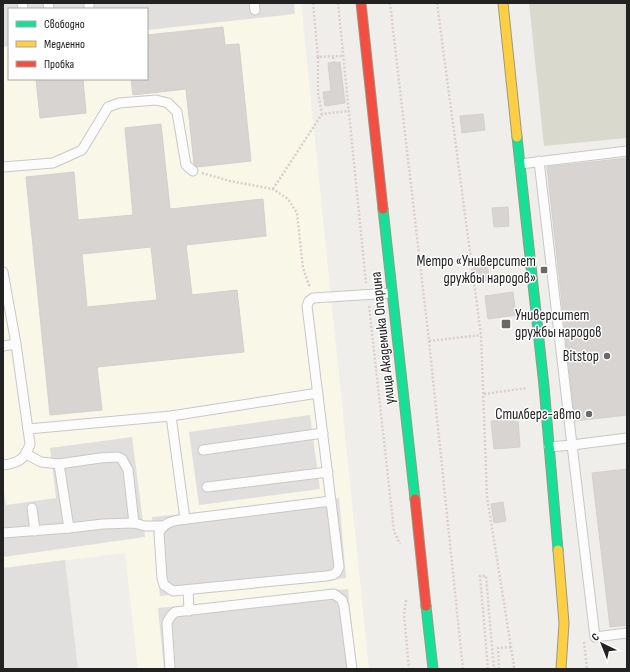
<svg xmlns="http://www.w3.org/2000/svg" width="630" height="672" font-family="'Sofia Sans Condensed',sans-serif">
<style>
.education{fill:#f8f7e8;fill-rule:evenodd}
.construction{fill:#d9d9cd}
.parking{fill:#e0dfde}
.building{fill:#d7d4d2;stroke:#d3d0cc;fill-rule:evenodd}
.lines{fill:none;stroke-linecap:round;stroke-linejoin:round}
.lane-casing{stroke:#c9c8c7;stroke-width:11}
.fast-casing{stroke:#999a82;stroke-width:11}
.slow-casing{stroke:#999a82;stroke-width:11}
.jam-casing{stroke:#999a82;stroke-width:11}
.path{stroke:#dccecd;stroke-width:2.5;stroke-dasharray:2 2;stroke-linecap:butt}
.lane{stroke:#fdfcfc;stroke-width:9}
.fast{stroke:#16e098;stroke-width:9}
.slow{stroke:#ffcf43;stroke-width:9}
.jam{stroke:#f24e42;stroke-width:9}
.poi-dot{fill:#6a6968;stroke:#fff;stroke-width:1.5}
.labels{text-anchor:middle;dominant-baseline:central;stroke-width:3;stroke-linejoin:round;paint-order:stroke}
.poi-label{font-size:15px;fill:#222;stroke:#fff;text-anchor:end}
.street-label{font-size:15px;fill:#222;stroke:#fff}
</style>
<rect width="100%" height="100%" fill="#f0eeeb"/>
<path class="education" d="M 3,3 L 301,3 L 369,669 L 138,669 L 125,553 L 3,568 ZM 9,9 L 147,9 L 147,79 L 9,79 Z"/>
<polygon class="construction" points="529,3 627,3 627,138 544,146"/>
<g class="parking">
<polygon points="3,3 294,3 295,14 147,30 147,9 9,9 9,46 3,47"/>
<polygon points="310,415 320,489 199,505 189,432"/>
<polygon points="132,437 145,537 3,557 3,486 6,505 56,498 50,448"/>
<polygon points="339,498 346,578 160,596 152,517"/>
<polygon points="65,560 78,669 3,669 3,568"/>
<polygon points="348,589 356,669 164,669 158,608"/>
</g>
<g class="building">
<polygon points="223,27 225,45 239,44 251,161 197,167 194,164 186,89 133,95 131,79 147,79 147,35"/>
<polygon points="340,62 345,103 325,106 323,92 331,91 328,63"/>
<polygon points="36,79 83,79 86,113 40,118"/>
<polygon points="483,114 485,130 462,133 460,116"/>
<path d="M 161,124 L 170,209 L 263,199 L 266,236 L 186,245 L 192,295 L 237,290 L 244,352 L 97,367 L 102,410 L 50,415 L 26,177 L 74,172 L 78,220 L 133,215 L 125,128 ZM 151,247 L 157,300 L 87,307 L 82,254 Z"/>
<polygon points="627,158 627,415 575,421 547,167"/>
<polygon points="508,207 509,226 494,227 492,208"/>
<polygon points="487,257 489,280 475,282 473,258"/>
<polygon points="513,292 516,315 488,319 485,296"/>
<polygon points="518,419 520,447 494,449 491,421"/>
<polygon points="627,469 627,625 610,627 592,473"/>
<polygon points="503,502 506,521 494,523 491,504"/>
</g>
<g class="lines">
<g class="lane-casing">
<g id="lane">
<polyline points="22,3 23,9"/>
<polyline points="48,3 49,9"/>
<polyline points="89,3 89,6"/>
<polyline points="254,3 255,10"/>
<polyline points="539,161 572,445 627,438"/>
<polyline points="520,164 627,151"/>
<polyline points="3,167 53,163 82,150 108,107 119,103 156,100 168,103 177,112 186,165 193,171"/>
<path d="M 3,272 L 16,344 L 30,444 C 25,459 19,463 3,465"/>
<polyline points="3,346 16,344"/>
<polyline points="171,416 185,519"/>
<polyline points="28,429 171,416 318,393"/>
<polyline points="549,447 572,445 595,637 627,633"/>
<polyline points="203,450 323,433"/>
<polyline points="26,454 41,462 59,464 100,458 118,457 122,459 128,470 134,523"/>
<polyline points="59,464 69,528"/>
<polyline points="207,487 328,472"/>
<path d="M 331,501 L 179,520 C 170,522 164,523 159,533 L 162,578 L 164,585 L 173,591 L 326,576 C 334,575 337,574 339,567 L 307,306 L 309,301 L 313,298 L 392,293"/>
<polyline points="32,508 35,531"/>
<polyline points="3,533 69,528 103,524 134,523 145,526 162,526"/>
<polyline points="188,590 189,611"/>
<polyline points="170,669 167,623 170,617 175,612 334,594 342,600 344,607 352,669"/>
</g>
</g>
<g class="fast-casing">
<g id="fast">
<polyline points="517,137 544,386 558,550"/>
<polyline points="383,209 415,499"/>
<polyline points="426,606 433,669"/>
</g>
</g>
<g class="slow-casing">
<g id="slow">
<polyline points="503,3 517,137"/>
<polyline points="558,550 564,623 561,669"/>
</g>
</g>
<g class="jam-casing">
<g id="jam">
<polyline points="361,3 383,209"/>
<polyline points="415,499 426,606"/>
</g>
</g>
<g class="path">
<polyline points="313,3 318,57 343,56"/>
<polyline points="338,3 366,283"/>
<polyline points="390,3 429,341 463,669"/>
<polyline points="437,3 481,335 487,497 511,647 514,666 513,669"/>
<polyline points="318,57 318,93 322,114 349,111"/>
<polyline points="333,57 334,63"/>
<polyline points="202,173 230,181 273,189 288,199 297,213 303,268 310,288"/>
<polyline points="273,189 322,114"/>
<polyline points="369,306 394,531 400,544"/>
<polyline points="429,341 481,335"/>
<polyline points="484,394 527,388"/>
<polyline points="406,600 404,614 409,669"/>
<polyline points="584,642 587,669"/>
<polyline points="488,669 480,576 486,576 494,669"/>
<polyline points="494,669 499,668 498,648 511,647"/>
</g>
<use href="#lane" class="lane"/>
<use href="#fast" class="fast"/>
<use href="#slow" class="slow"/>
<use href="#jam" class="jam"/>
</g>
<g class="poi-dot">
<rect x="540" y="266" width="8" height="8" rx="2"/>
<rect x="501" y="319" width="10" height="10" rx="2"/>
<circle cx="607" cy="356" r="4"/>
<circle cx="589" cy="414" r="4"/>
</g>
<g class="labels">
<g class="poi-label">
<text x="536" y="261">Метро «Университет<tspan x="536" dy="17">дружбы народов»</tspan></text>
<text x="515" y="315" text-anchor="start">Университет<tspan x="515" dy="17">дружбы народов</tspan></text>
<text x="599" y="356">Bitstop</text>
<text x="581" y="414">Стилберг-авто</text>
</g>
<g class="street-label">
<text transform="translate(383 338) rotate(-96)">улица Академика Опарина</text>
</g>
</g>
<rect width="630" height="672" fill="none" stroke="#222222" stroke-width="8"/>
<rect x="8" y="8" width="140" height="72" fill="#ffffff" stroke="#a7a7a7"/>
<rect x="16" y="21" width="20" height="6" fill="#16e098" stroke="#a7a7a7"/>
<text x="44" y="28" font-size="12" fill="#222222">Свободно</text>
<rect x="16" y="41" width="20" height="6" fill="#ffcf43" stroke="#a7a7a7"/>
<text x="44" y="48" font-size="12" fill="#222222">Медленно</text>
<rect x="16" y="61" width="20" height="6" fill="#f24e42" stroke="#a7a7a7"/>
<text x="44" y="68" font-size="12" fill="#222222">Пробка</text>
<g transform="translate(602 644) rotate(317)" stroke="#ffffff" stroke-width="3" paint-order="stroke">
<path d="M0-3L7 15L0 10L-7 15Z" fill="#222222"/>
<text y="-6" font-size="11" font-weight="bold" text-anchor="middle" fill="#222222">С</text>
</g>
</svg>
